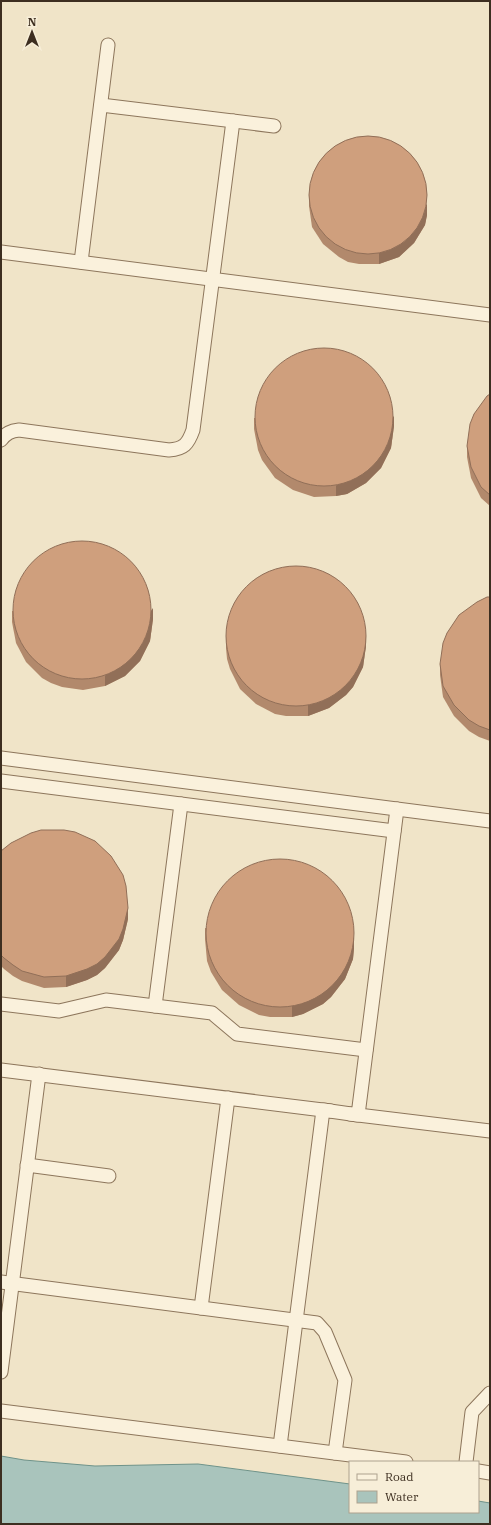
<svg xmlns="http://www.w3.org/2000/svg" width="491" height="1525" font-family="'IBM Plex Serif',serif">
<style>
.water{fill:#a9c4bc;stroke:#6f938a}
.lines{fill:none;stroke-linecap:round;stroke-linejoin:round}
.minor-casing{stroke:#8d765c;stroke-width:15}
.minor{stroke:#faf1dc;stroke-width:13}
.wall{fill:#b2896c}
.shaded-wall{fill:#916f58}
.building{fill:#cf9f7d;stroke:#916f58}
</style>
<rect width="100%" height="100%" fill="#f0e4c8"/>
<polygon class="water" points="1,1456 24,1460 95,1466 198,1464 350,1484 350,1512 478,1512 478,1501 490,1503 490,1524 1,1524"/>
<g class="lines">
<g class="minor-casing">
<g id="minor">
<polyline points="101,105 274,126"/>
<polyline points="1,252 490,315"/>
<polyline points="81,262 108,45"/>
<path d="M 1,440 C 6,433 11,431 19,430 L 169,450 C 184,449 188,444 193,430 L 233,121"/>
<polyline points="1,758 490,821"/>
<polyline points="1,781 394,831"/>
<polyline points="1,1004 59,1011 106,1000 212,1013 237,1034 366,1050"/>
<polyline points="155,1006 181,804"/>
<polyline points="1,1070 331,1111"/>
<polyline points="350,1114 490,1131"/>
<polyline points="27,1165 109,1176"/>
<polyline points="1,1282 317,1323 325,1332 345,1380 335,1453"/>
<polyline points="201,1308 228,1098"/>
<polyline points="1,1372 39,1074"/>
<polyline points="1,1411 406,1462"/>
<polyline points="280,1446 323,1110 358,1115 397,809"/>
<polyline points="466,1462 472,1412 490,1393"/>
<polyline points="478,1471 490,1473"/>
</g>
</g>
<use href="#minor" class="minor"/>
</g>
<g class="wall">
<polygon points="309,195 427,215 425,225 414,243 399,257 379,264 359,264 348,262 339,257 323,244 312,227 309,206"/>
<polygon points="490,394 490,506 481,498 471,478 467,457 467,446"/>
<polygon points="254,418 394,426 391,448 381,468 366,483 347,494 336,496 314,497 293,490 275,478 262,460 258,450 254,429"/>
<polygon points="490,597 490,741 479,737 469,731 454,716 443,697 440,675 440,664"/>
<polygon points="12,611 153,619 150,641 140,661 125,676 105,686 83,690 62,687 51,683 42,678 26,662 16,643 12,622"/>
<polygon points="226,637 366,646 363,667 353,687 346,695 329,708 308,716 286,716 275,714 256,704 240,689 230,669 227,659 226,648"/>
<polygon points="1,851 128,919 123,940 119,950 105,968 97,975 87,980 66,987 44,988 22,981 13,976 4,969 1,966"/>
<polygon points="205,928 354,948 353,959 345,979 331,997 323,1004 303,1014 292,1017 270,1017 259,1015 239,1005 222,990 211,972 207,961 205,939"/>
</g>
<g class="shaded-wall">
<polygon points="427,204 427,215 425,225 414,243 399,257 379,264 379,253"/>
<polygon points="394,416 394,426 391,448 381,468 366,483 347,494 336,496 336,486"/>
<polygon points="153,608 153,619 150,641 140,661 125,676 105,686 105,676"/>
<polygon points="366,635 366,646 363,667 353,687 346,695 329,708 308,716 308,705"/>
<polygon points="128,908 128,919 123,940 119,950 105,968 97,975 87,980 66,987 66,976"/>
<polygon points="354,937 354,948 353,959 345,979 331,997 323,1004 303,1014 292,1017 292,1006"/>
</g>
<g class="building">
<circle cx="368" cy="195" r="59"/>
<circle cx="324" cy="417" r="69"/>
<polygon points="490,394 490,495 481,487 471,467 467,446 470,424 474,414 487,396"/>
<circle cx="82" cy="610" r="69"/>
<circle cx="296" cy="636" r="70"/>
<polygon points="487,597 490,597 490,730 479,726 469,720 454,705 443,686 440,664 443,643 447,633 459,615 477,602"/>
<polygon points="41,830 64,830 75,832 95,841 111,856 123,875 126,886 128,908 123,929 119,939 105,957 97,964 87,969 66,976 44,977 22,971 13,965 4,958 1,955 1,851 11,843 31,833"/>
<circle cx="280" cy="933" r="74"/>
</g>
<rect width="491" height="1525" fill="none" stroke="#3d2e20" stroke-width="4"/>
<rect x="349" y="1461" width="130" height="52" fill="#f7eed8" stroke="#ada18e"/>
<rect x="357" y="1474" width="20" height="6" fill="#faf1dc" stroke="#ada18e"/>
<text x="385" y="1481" font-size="12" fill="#3d2e20">Road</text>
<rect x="357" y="1491" width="20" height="12" fill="#a9c4bc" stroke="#ada18e"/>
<text x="385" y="1501" font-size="12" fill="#3d2e20">Water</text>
<g transform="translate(32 32)" stroke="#f7eed8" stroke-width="3" paint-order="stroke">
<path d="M0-3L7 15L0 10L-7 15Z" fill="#3d2e20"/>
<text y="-6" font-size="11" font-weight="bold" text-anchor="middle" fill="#3d2e20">N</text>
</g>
</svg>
